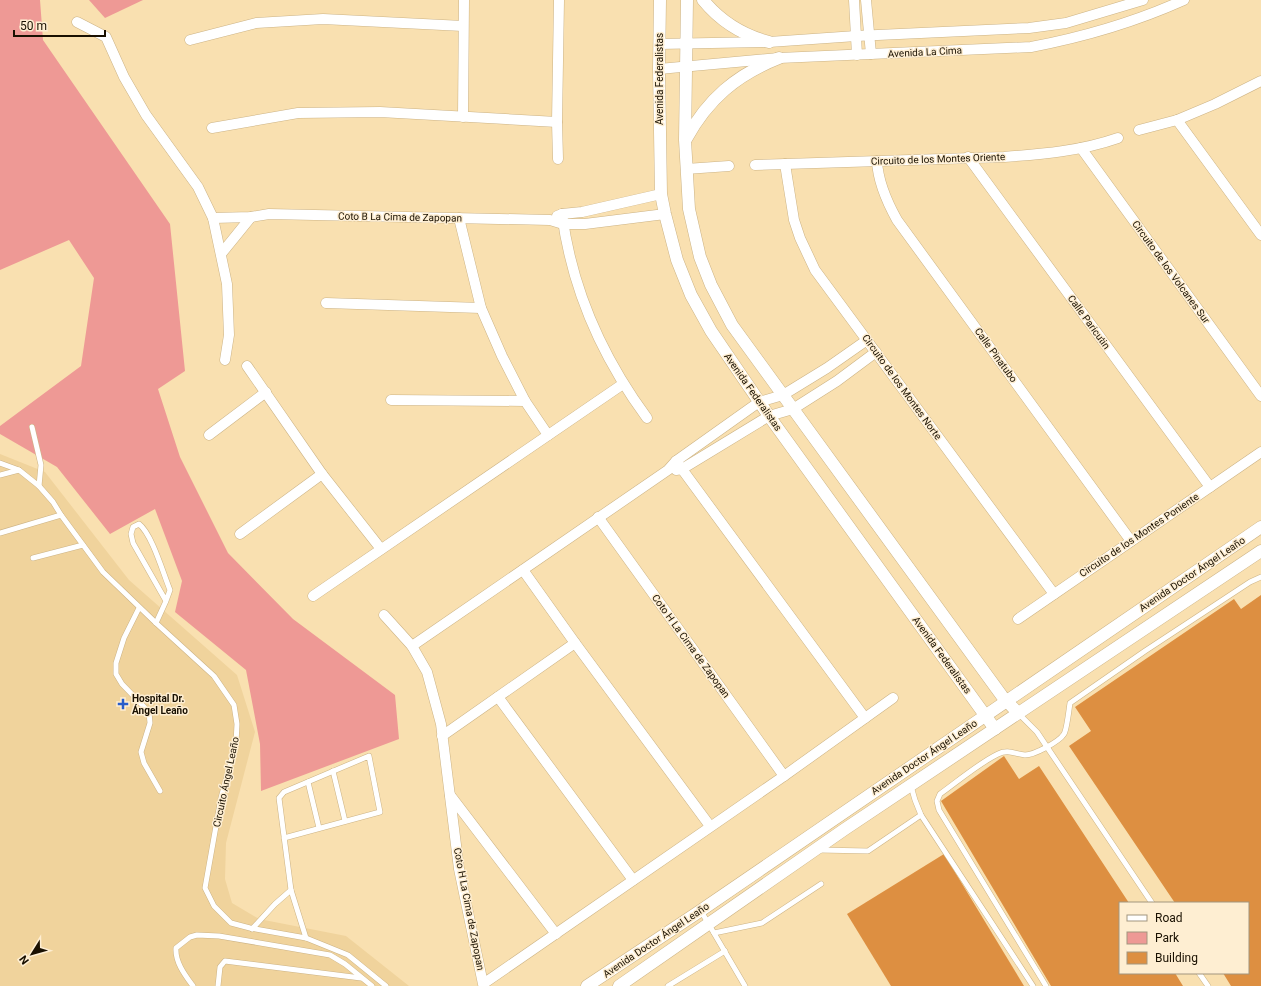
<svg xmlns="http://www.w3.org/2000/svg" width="1261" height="986" font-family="Roboto,sans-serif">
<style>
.built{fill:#f0d39c}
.green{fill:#ee9995}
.building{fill:#dd8f41}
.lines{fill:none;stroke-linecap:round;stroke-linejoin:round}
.service-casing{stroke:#ccb385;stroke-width:6}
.minor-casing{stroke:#ccb385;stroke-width:11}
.tertiary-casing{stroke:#ccb385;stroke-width:13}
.service{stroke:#fff;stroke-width:5}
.minor{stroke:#fff;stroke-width:10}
.tertiary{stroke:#fff;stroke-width:12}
.poi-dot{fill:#285dca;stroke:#feeed2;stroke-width:1.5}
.labels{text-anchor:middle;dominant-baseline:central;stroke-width:3;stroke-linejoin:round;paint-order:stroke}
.street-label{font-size:10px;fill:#191001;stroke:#feeed2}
.poi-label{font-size:10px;font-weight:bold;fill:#191001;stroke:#feeed2;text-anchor:start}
</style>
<rect width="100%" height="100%" fill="#f9e0b0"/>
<polygon class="built" points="0,454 45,472 129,580 237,675 255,732 226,843 225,879 232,903 259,919 346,936 409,986 0,986"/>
<g class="green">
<polygon points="0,0 40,0 43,40 170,224 185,371 158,389 180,457 228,553 293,619 395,695 399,739 261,791 260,744 246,670 175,612 182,581 155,509 110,534 57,467 0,434 0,426 81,366 94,278 69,240 0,270"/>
<polygon points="89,0 143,0 105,18"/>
</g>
<g class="building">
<polygon points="1261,595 1261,986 1231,986 1223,973 1248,973 1248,903 1175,903 1069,746 1091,731 1075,707 1234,599 1241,609"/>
<polygon points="1004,756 1019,779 1039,766 1129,903 1120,903 1120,973 1175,973 1183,986 1051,986 941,801"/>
<polygon points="944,854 1024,986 891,986 847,914"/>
</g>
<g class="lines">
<g class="service-casing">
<g id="service">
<polyline points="32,427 41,465 39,486"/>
<polyline points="0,463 19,470 39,486 53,502 61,515 103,572 156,623 214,676 234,705 237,724 236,743 221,798 205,888 214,906 231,923 250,928 306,938 348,955 386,986"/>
<polyline points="0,475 19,470"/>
<polyline points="0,533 61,515"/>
<polyline points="33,558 83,545"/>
<polyline points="139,608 124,638 116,663 116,674 122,684 149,712 150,723 141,752 144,763 160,791"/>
<path d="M 156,623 L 166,601 L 133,543 L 131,534 L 133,527 L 139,524 C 152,534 163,573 170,590 L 166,601"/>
<polyline points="1018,713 1037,732 1047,747 1152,903"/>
<polyline points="333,771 345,821"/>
<polyline points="308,782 319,828"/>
<polyline points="921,815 1033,986"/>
<polyline points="284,838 380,812 369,756 284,792 279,798 291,890 306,938"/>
<polyline points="819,850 868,851 921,815 915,800 911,786"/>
<polyline points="701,911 745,986"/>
<polyline points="252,929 275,904 291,890"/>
<polyline points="714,933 762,923 821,884"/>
<polyline points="1199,973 1208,986"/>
<path d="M 193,986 C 185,975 175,962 176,948 L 190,937 L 197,935 L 219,936 L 330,955 L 345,964 L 372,986"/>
<polyline points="218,986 220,967 225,961 361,978"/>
<polyline points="668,986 725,951"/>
<path d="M 1046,986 L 939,810 L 937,801 L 940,794 C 957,782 979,763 998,754 C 1008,749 1015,754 1025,755 C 1034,755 1059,742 1064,734 C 1067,729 1069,709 1070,703 L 1145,651 L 1250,582 L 1261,577"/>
</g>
</g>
<g class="minor-casing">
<g id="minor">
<polyline points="854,0 857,55"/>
<polyline points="866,0 871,54"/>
<polyline points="77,22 106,37 124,77 146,115 198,187 213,218 227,284 229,335 225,360"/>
<polyline points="190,40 256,23 323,19 463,26"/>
<polyline points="659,44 769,42 856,36 1029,28 1066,23 1143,0"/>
<path d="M 659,69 L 779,58 L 1031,47 C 1084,37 1135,22 1184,0"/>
<polyline points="463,117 464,0"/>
<polyline points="1177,120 1261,235"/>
<polyline points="212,128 298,113 380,112 557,122"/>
<polyline points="1139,130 1177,120 1215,104 1261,81"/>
<polyline points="1081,148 1261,396"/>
<polyline points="968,157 1210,487"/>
<polyline points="558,159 557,122 559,0"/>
<path d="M 877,161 C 878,182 887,202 897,220 L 1131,541"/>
<polyline points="785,164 794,220 800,238 815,270 1054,594"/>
<path d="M 755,165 L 1004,157 C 1043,154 1081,151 1118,138"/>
<polyline points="686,169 729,166"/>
<path d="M 562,214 C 572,290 602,357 647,418"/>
<polyline points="557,216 562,214 582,212 661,194"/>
<polyline points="213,218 251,217 269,214 550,220 563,224 585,224 665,214"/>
<polyline points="459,218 481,308 502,356 525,401 548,435"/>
<polyline points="221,254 251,217"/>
<polyline points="326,303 481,308"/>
<polyline points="247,366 322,474 381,549"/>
<polyline points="391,400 525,401"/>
<polyline points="209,435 266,392"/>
<polyline points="676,461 865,718"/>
<polyline points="676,470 682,469 769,416 793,409 837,381 876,352"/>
<polyline points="598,517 784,776"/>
<polyline points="240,534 322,474"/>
<polyline points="523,570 575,643 710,826"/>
<polyline points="313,596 623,384"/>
<polyline points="384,615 412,646 427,672 441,724 459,869 483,984 784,776 893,698"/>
<polyline points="1018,619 1261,452"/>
<polyline points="412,646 668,470 676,461 759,402 783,395 827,368 867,340"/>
<polyline points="498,697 633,880"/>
<polyline points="442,736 575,643"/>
<polyline points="450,795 556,934"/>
</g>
</g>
<g class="tertiary-casing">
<g id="tertiary">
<polyline points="660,0 659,69 661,194 665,214 677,260 691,295 711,331 769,416 995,729"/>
<polyline points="687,0 685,140 689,209 700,257 711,285 732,325 1002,696 1018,713"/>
<path d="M 703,0 C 721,22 742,35 769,42"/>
<path d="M 686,139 C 708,99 736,75 779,58"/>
<polyline points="587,986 700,911 1261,527"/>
<polyline points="619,986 845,829 1261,551"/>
</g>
</g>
<use href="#service" class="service"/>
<use href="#minor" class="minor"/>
<use href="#tertiary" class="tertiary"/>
</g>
<path class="poi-dot" d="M121 698h4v4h4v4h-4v4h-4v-4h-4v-4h4z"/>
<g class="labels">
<g class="street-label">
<text transform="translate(925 52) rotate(-3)">Avenida La Cima</text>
<text transform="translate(659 79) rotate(-90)">Avenida Federalistas</text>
<text transform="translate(938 159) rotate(-2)">Circuito de los Montes Oriente</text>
<text transform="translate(400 217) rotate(1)">Coto B La Cima de Zapopan</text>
<text transform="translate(1171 272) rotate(54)">Circuito de los Volcanes Sur</text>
<text transform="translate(1089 322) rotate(54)">Calle Paricutin</text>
<text transform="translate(996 355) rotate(54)">Calle Pinatubo</text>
<text transform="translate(902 387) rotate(54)">Circuito de los Montes Norte</text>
<text transform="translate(753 392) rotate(55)">Avenida Federalistas</text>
<text transform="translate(1139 535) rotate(-34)">Circuito de los Montes Poniente</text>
<text transform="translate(1192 574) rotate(-34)">Avenida Doctor Ángel Leaño</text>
<text transform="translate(691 646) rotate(54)">Coto H La Cima de Zapopan</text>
<text transform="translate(942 655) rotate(54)">Avenida Federalistas</text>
<text transform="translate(924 757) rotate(-34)">Avenida Doctor Ángel Leaño</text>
<text transform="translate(226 782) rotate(-78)">Circuito Ángel Leaño</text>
<text transform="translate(469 909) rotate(79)">Coto H La Cima de Zapopan</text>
<text transform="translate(656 940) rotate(-34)">Avenida Doctor Ángel Leaño</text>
</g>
<g class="poi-label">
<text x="132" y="698">Hospital Dr.<tspan x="132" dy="12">Ángel Leaño</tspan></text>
</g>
</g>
<rect x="1119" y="902" width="130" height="72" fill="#feeed2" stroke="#a2957e"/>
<rect x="1127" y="915" width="20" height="6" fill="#ffffff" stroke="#a2957e"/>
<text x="1155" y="922" font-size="12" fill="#191001">Road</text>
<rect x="1127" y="932" width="20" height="12" fill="#ee9995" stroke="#a2957e"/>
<text x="1155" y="942" font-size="12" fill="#191001">Park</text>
<rect x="1127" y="952" width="20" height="12" fill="#dd8f41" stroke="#a2957e"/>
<text x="1155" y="962" font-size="12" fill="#191001">Building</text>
<g transform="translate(32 954) rotate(233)" stroke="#feeed2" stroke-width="3" paint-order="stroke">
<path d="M0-3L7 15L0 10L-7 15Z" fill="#191001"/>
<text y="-6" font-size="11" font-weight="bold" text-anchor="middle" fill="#191001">N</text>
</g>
<path d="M14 30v6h91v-6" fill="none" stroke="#191001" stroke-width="2"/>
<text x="20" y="30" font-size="12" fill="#191001" stroke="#feeed2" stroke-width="3" paint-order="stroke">50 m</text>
</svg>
